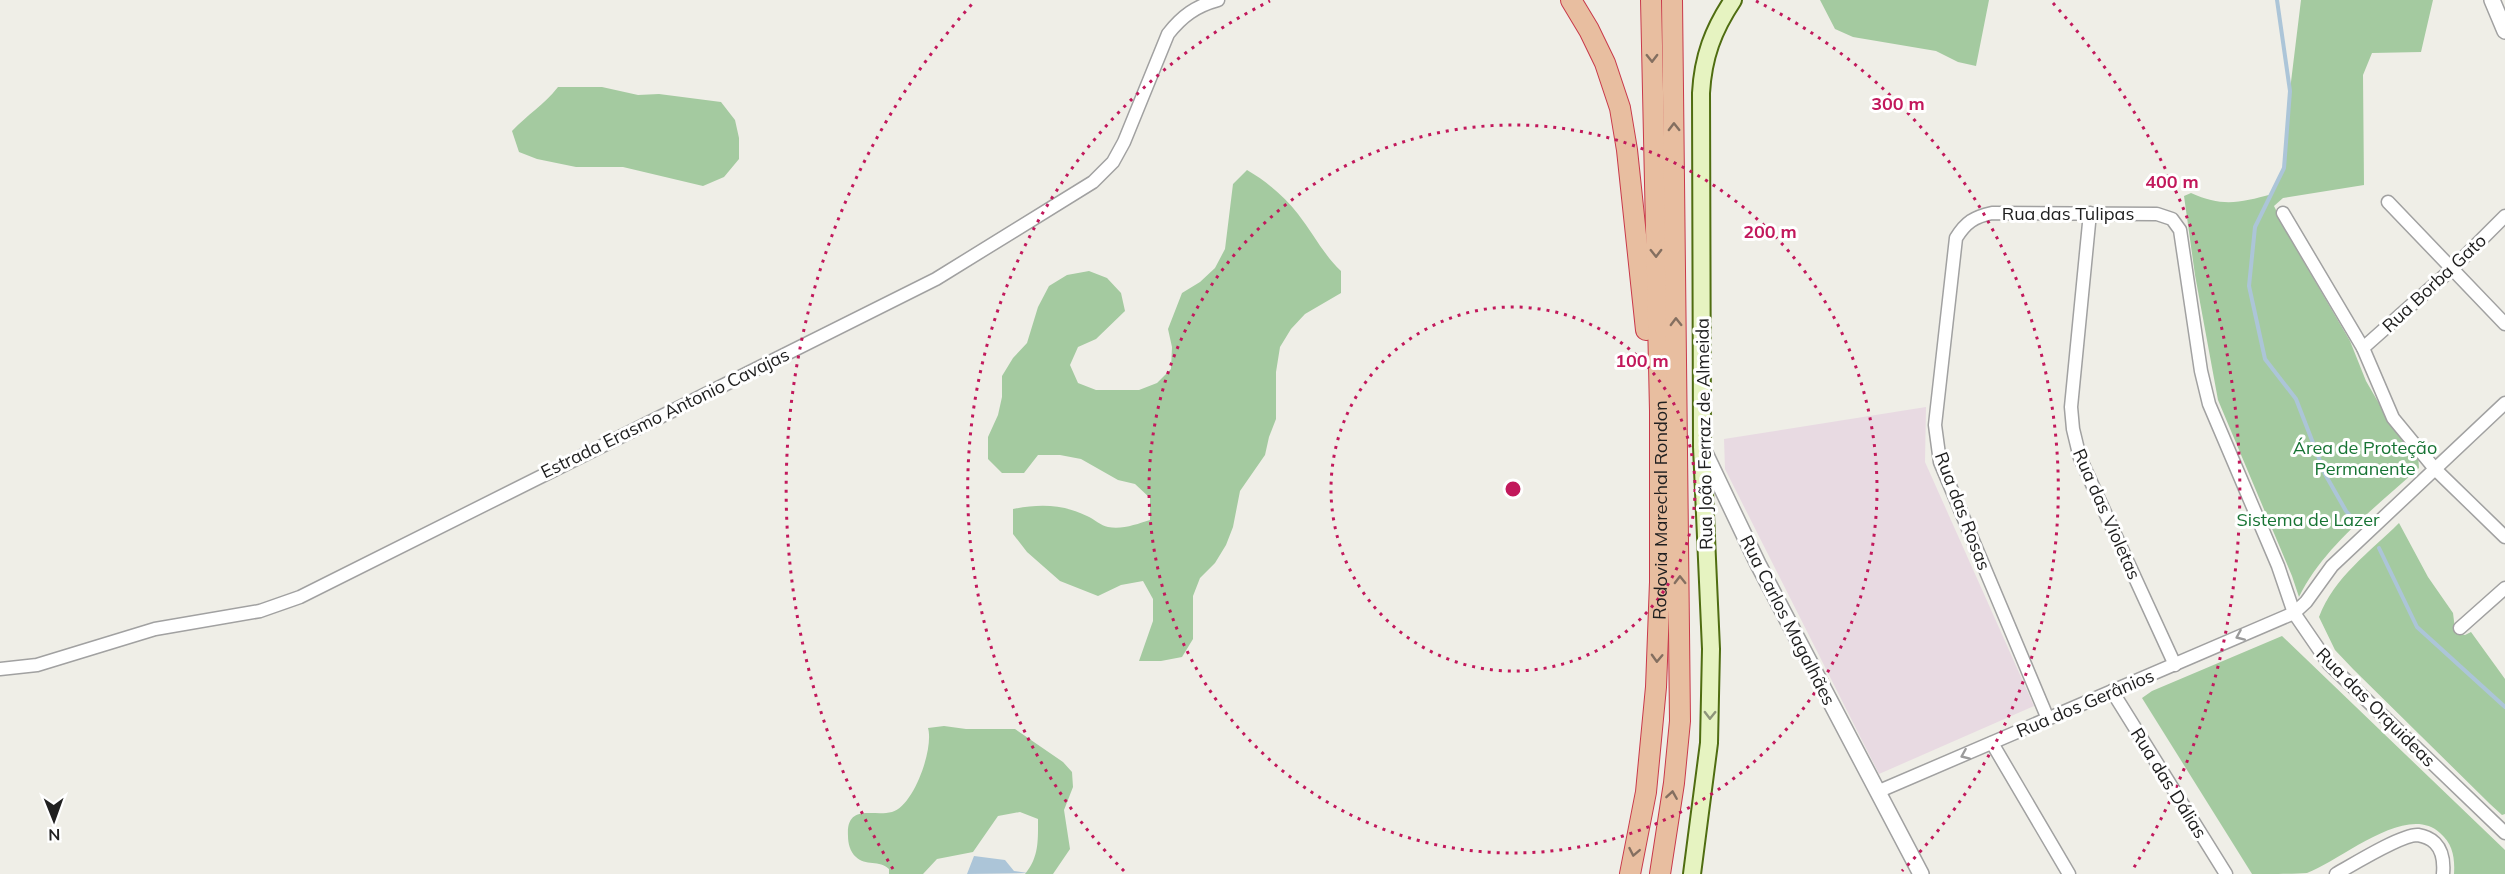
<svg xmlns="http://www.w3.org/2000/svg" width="2505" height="874" font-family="Mulish,sans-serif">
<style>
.industrial{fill:#e8dae2}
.forest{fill:#a4caa0}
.water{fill:#acc5d8}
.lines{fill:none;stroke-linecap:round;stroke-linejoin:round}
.stream{stroke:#acc5d8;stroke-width:4}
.minor-casing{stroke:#a1a1a1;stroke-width:15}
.tertiary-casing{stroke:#a1a1a1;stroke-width:18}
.secondary-casing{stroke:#4f6d11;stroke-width:20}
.trunk-casing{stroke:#c9394a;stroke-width:22}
.minor{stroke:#fff;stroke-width:12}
.tertiary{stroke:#fff;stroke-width:15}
.secondary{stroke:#e6f3c1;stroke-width:16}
.trunk{stroke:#e8bea0;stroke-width:20}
.oneway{stroke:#846f60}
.oneway2{stroke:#9b9b9b}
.oneway3{stroke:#8d9479}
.ring{fill:none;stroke:#c2185b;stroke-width:3;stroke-dasharray:3 6}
.labels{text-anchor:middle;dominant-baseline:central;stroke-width:6;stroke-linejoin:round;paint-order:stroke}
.street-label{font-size:18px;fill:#202020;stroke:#fff}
.park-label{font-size:18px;fill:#177434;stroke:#fff}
.centre{fill:#c2185b;stroke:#fff;stroke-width:3}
.ring-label{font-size:18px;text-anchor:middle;font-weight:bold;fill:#c2185b;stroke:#fff;stroke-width:6;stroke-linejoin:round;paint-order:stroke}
</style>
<rect width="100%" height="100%" fill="#efeee7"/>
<polygon class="industrial" points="1926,407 1925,462 2034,706 1879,774 1725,469 1724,439"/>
<g class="forest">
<polygon points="1820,0 1989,0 1976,66 1958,62 1936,51 1853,37 1835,29"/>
<path d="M 2301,0 L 2433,0 L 2421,52 L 2372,53 L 2363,75 L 2364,185 L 2283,198 L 2274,206 L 2291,240 L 2350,341 L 2366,381 L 2388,419 L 2418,455 L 2419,468 C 2376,507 2324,546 2299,597 L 2292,576 L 2218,400 L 2195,275 L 2184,196 L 2191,193 C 2222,207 2240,203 2272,194 L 2284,168 L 2290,90 Z"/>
<path d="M 558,87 L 602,87 L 638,95 L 659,94 L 721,102 L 735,120 L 739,138 L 739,159 L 724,177 L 703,186 L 623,167 L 576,167 L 537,159 L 519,152 L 512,131 C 528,114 543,106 558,87 Z"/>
<path d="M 1247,170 C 1266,181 1284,196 1298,214 C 1313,233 1323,254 1341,271 L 1341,293 L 1305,314 L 1291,329 L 1280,347 L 1276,372 L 1276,419 L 1269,437 L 1265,455 L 1240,491 L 1233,527 L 1226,545 L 1215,563 L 1200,578 L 1193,596 L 1193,639 L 1182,657 L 1161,661 L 1139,661 L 1153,621 L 1153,599 L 1143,581 L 1121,585 L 1098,596 L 1060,581 L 1027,552 L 1013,534 L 1013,509 C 1039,504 1063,504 1087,516 C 1094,519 1101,526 1108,527 C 1122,530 1137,524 1150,520 L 1150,498 L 1135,484 L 1118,480 L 1081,459 L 1060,455 L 1038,455 L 1024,473 L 1002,473 L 988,459 L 988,437 L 998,415 L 1002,397 L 1002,376 L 1013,358 L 1027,343 L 1038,307 L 1049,286 L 1067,275 L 1089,271 L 1107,278 L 1121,293 L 1125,311 L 1096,339 L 1078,347 L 1070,365 L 1078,383 L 1096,390 L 1139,390 L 1157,383 L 1171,369 L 1172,347 L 1168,329 L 1182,293 L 1200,282 L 1215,268 L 1225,249 L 1233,184 Z"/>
<path d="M 2399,523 L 2428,577 L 2453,613 L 2455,629 L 2458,633 L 2465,635 L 2471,632 L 2505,679 L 2505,814 L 2502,815 L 2490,804 L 2353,669 L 2335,650 L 2319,617 C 2334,577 2370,552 2399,523 Z"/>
<path d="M 2282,636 L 2505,850 L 2505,874 L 2454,874 C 2455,858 2453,844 2440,833 C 2406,802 2341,861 2307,873 C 2295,874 2266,874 2252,874 L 2142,698 L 2152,691 Z"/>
<path d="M 944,726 L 966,729 L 1015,729 L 1063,762 L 1072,772 L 1073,787 L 1064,810 L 1070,849 L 1053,874 L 1025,874 C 1039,857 1038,841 1038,819 L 1020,812 L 998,816 L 973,852 L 937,859 L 923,874 L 889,874 L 889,869 C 880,860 865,866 856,857 C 850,852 848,843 848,836 C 846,803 874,817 892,812 C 914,806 934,748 928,728 Z"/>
</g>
<polygon class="water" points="974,856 1005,860 1014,871 1028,873 967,874"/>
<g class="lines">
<g class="stream">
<polyline points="2277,0 2290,91 2284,168 2255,227 2249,286 2265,359 2296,399 2325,474 2346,511 2355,521"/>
<polyline points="2379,548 2417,627 2505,707"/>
</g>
<g class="minor-casing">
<g id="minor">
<polyline points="2388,202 2505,324"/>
<polyline points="2090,213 2071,407 2073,429 2080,458 2175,665"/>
<polyline points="2283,213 2363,348 2393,418 2435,469 2505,537"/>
<polyline points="2363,348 2453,268 2505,216"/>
<polyline points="2460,628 2505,588"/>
<path d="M 0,669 L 37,665 L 155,629 L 260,611 L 300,597 L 936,279 L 1093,182 L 1113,162 L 1124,142 L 1168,34 C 1182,16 1196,6 1218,0"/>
<polyline points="2112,691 2226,874"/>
<path d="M 2048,719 L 1940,462 L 1935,425 L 1956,238 C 1966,222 1974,217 1992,213 L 2157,214 L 2172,219 L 2180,230 L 2201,371 L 2209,404 L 2278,566 L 2294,613 L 2329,664 L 2505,833"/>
<polyline points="1992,743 2069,874"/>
<polyline points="1877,792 2294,613 2306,602 2332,566 2505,403"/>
<path d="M 2336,874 C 2352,865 2402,834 2418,835 C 2424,836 2431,839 2435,843 C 2443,851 2444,863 2443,874"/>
</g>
</g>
<g class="tertiary-casing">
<g id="tertiary">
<polyline points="2492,0 2505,31"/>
<polyline points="1703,449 1758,564 1921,874"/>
</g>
</g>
<g class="secondary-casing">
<path id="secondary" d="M 1692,874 L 1709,743 L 1711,649 L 1702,447 L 1701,93 C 1703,57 1713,30 1733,0"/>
</g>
<g class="trunk-casing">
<g id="trunk">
<polyline points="1571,0 1589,30 1605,63 1620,108 1627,150 1646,330"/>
<path id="s1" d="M 1630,874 L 1646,792 L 1656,687 L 1660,582 L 1660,411 L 1651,0"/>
<polyline points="1660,874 1674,783 1680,721 1672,0"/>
</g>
</g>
<use href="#minor" class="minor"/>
<use href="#tertiary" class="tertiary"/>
<use href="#secondary" class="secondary"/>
<use href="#trunk" class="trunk"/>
</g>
<defs><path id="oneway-chevron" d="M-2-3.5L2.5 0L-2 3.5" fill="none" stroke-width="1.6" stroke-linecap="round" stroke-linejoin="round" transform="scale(1.5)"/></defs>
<g class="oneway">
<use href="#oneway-chevron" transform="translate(1652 58) rotate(89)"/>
<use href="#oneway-chevron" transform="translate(1674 127) rotate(-91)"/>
<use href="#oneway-chevron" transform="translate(1656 253) rotate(89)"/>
<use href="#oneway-chevron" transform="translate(1676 322) rotate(-91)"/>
<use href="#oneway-chevron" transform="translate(1680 580) rotate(-91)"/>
<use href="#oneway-chevron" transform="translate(1657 658) rotate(92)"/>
<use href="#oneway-chevron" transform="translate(1672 795) rotate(-81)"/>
<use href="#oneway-chevron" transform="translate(1634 852) rotate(101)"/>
</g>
<g class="oneway2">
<use href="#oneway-chevron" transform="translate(2240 636) rotate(157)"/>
<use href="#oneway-chevron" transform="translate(1965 755) rotate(157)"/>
</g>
<use class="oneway3" href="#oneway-chevron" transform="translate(1710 715) rotate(91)"/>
<g class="ring">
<circle cx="1513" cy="489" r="182"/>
<circle cx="1513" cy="489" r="364"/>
<path d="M1124 871A545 545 0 0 1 1270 1M1756 1A545 545 0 0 1 1902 871"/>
<path d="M893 869A727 727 0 0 1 973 3M2053 3A727 727 0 0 1 2133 869"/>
</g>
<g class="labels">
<g class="street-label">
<text x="2068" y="213">Rua das Tulipas</text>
<text transform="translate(2434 283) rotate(-43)">Rua Borba Gato</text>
<text transform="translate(665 413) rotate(-26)">Estrada Erasmo Antonio Cavajas</text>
<text transform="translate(1704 434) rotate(-91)">Rua João Ferraz de Almeida</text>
<text stroke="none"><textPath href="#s1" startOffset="366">Rodovia Marechal Rondon</textPath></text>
<text transform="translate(1963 511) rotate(69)">Rua das Rosas</text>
<text transform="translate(2107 514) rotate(66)">Rua das Violetas</text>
<text transform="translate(1788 620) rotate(63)">Rua Carlos Magalhães</text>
<text transform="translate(2085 703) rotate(-23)">Rua dos Gerânios</text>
<text transform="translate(2376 707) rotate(45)">Rua das Orquideas</text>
<text transform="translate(2169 783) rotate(58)">Rua das Dálias</text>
</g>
<g class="park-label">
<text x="2365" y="447">Área de Proteção<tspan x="2365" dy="21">Permanente</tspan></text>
<text x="2308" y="519">Sistema de Lazer</text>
</g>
</g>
<circle cx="1513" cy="489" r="9" class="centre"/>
<g class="ring-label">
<text x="1898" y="110">300 m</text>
<text x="2172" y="188">400 m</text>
<text x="1770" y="238">200 m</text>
<text x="1642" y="367">100 m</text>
</g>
<g transform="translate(54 820) rotate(179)" stroke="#ffffff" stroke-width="4.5" paint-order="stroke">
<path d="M0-4.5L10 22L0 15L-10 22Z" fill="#202020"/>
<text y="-9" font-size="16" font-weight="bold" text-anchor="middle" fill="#202020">N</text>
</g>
</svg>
